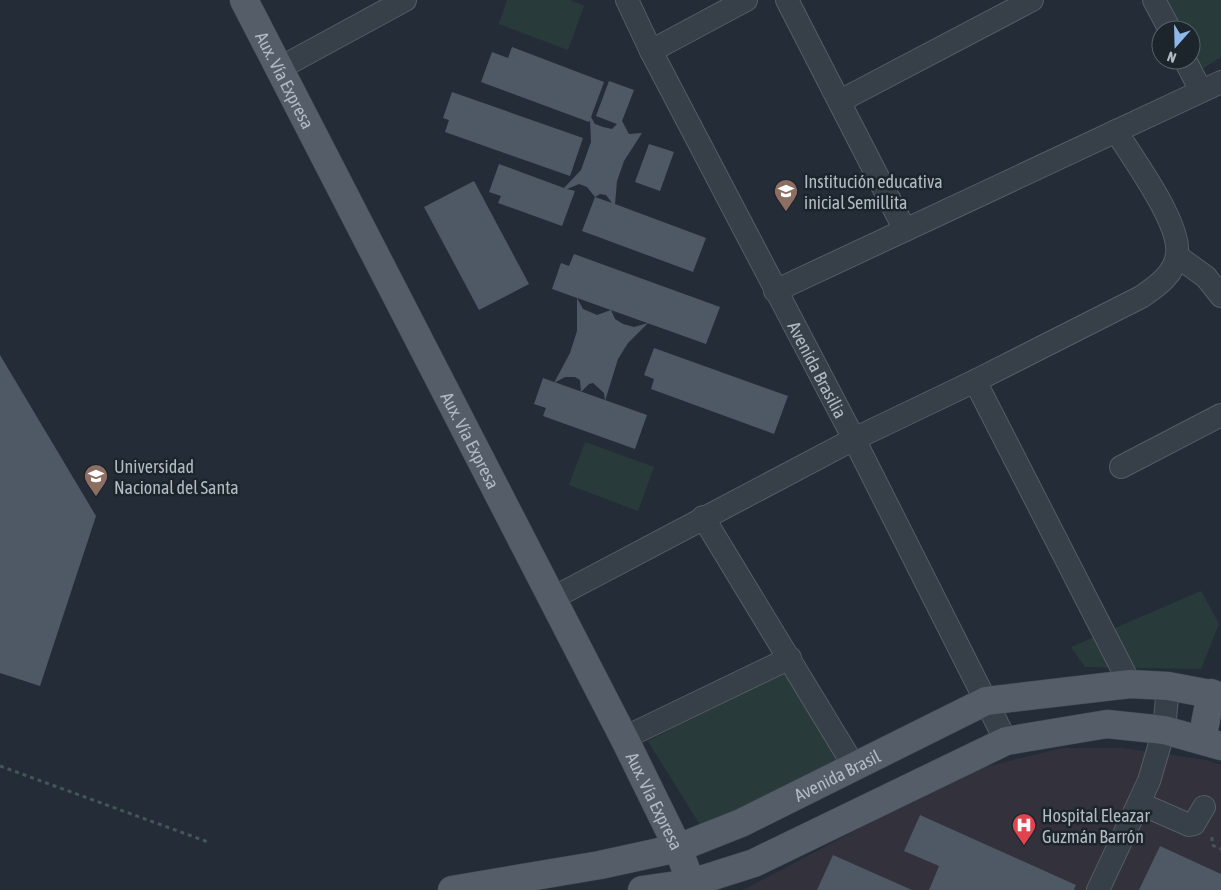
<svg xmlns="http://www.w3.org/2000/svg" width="1221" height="890" font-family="'Asap Condensed',sans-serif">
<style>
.medical{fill:#32313c}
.green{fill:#283b3a}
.building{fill:#4f5966;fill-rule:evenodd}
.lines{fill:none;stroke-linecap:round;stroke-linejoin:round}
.minor-casing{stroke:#555d65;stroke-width:24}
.major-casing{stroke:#404851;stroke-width:29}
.path{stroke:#455658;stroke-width:3;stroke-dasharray:4 4;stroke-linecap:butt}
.minor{stroke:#373f48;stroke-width:22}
.major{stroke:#555e68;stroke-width:28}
.labels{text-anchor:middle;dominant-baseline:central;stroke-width:5;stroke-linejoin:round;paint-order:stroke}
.street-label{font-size:18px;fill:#b2bac4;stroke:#1c242c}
.poi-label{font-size:18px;fill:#b2bac4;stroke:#1c242c;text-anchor:start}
</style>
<rect width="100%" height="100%" fill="#242d37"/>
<polygon class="medical" points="1062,748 1123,748 1206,760 1221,765 1221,890 743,890 909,802 977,769"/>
<g class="green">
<polygon points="507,0 570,0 584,6 568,50 499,24"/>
<polygon points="1163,0 1221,0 1221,57 1199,71 1191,55 1191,30 1178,30"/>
<polygon points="585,442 654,467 638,511 569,485"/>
<polygon points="1201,591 1219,624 1201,669 1085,667 1071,647"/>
<polygon points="791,667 844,762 702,828 648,741"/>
</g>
<g class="building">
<path d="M 512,47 L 604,82 L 591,117 L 595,124 L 603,127 L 612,129 L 617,124 L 596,116 L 609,81 L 634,90 L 622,121 L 629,134 L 642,133 L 624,161 L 617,181 L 615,204 L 706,238 L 693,272 L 582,231 L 595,197 L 587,187 L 579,184 L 567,189 L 575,191 L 562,226 L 498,203 L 501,196 L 489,192 L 499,164 L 564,188 L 581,170 L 591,142 L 590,120 L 589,122 L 481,82 L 492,52 L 508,58 ZM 600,194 L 606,195 L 612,203 L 595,197 Z"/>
<polygon points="452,92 583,138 570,176 445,132 449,120 443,118"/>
<polygon points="649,144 674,152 660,191 635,182"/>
<polygon points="474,181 529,284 479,310 424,207"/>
<polygon points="574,254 720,307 706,344 552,289 561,263 569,266"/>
<polygon points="577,298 583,309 597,315 611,310 615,319 623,324 634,327 648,323 628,343 618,359 605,401 604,393 593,383 589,384 581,392 580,380 575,377 565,377 554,383 570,353 577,331"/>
<polygon points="654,348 788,396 774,434 651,389 654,379 644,375"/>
<polygon points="0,355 96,516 40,686 0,673"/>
<polygon points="543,378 647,415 635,449 543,416 546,408 534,404"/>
<polygon points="920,815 1076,885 1074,890 929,890 939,866 904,851"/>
<polygon points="1160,846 1221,874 1221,890 1139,890"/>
<polygon points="833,855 912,890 817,890"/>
</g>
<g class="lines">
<g class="minor-casing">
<g id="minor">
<path id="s1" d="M 627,0 L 651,51 L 854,439 L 1006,741"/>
<polyline points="787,0 905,230"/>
<polyline points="1154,0 1170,30"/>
<polyline points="651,51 746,0"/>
<polyline points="1185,60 1201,91"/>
<polyline points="280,68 405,0"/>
<polyline points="840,101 1032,0"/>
<polyline points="1177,256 1206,277 1221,296"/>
<polyline points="775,291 1221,82"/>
<polyline points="975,381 1130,684"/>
<polyline points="1121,467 1221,415"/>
<polyline points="703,517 854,766"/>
<path d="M 551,599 L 854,439 L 975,381 L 1141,297 C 1156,287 1175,274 1177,254 C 1181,223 1133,159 1116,131"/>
<polyline points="624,738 790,658"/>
<polyline points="1139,803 1189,825 1194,824 1204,807"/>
<polyline points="1098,890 1149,781 1164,730 1168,686"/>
</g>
</g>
<g class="major-casing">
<g id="major">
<path id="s2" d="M 244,0 L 624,738 L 678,848 L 691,883"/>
<polyline points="1202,740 1211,693"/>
<path id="s3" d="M 452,890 L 600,865 L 678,848 L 741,823 L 986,701 L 1130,684 L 1168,686 L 1221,696"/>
<polyline points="642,890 691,883 754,863 1006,741 1107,724 1164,730 1221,746"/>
</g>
</g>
<g class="path">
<polyline points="0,766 208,842"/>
<polyline points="1212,837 1212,845 1221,849"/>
</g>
<use href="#minor" class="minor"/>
<use href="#major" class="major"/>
</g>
<defs>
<g id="school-pin" transform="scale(1.25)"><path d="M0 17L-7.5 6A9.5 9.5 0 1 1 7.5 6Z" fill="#8d6e63" stroke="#1c242c"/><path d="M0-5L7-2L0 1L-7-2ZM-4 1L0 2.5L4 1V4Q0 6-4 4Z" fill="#fff"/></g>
<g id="university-pin" transform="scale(1.25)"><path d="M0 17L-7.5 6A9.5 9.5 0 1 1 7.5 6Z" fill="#8d6e63" stroke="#1c242c"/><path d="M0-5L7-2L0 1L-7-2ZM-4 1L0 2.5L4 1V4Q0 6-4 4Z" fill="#fff"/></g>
<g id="hospital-pin" transform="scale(1.25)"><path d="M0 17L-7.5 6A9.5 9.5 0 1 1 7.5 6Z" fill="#e0444e" stroke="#1c242c"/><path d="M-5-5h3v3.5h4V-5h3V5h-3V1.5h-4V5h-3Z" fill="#fff"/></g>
</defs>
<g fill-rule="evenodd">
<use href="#school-pin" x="786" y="191"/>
<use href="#university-pin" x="96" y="476"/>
<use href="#hospital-pin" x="1024" y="825"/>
</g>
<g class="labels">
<g class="street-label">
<text stroke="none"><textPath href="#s2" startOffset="90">Aux. Vía Expresa</textPath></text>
<text stroke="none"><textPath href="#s1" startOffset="416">Avenida Brasilia</textPath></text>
<text stroke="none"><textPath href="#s2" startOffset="495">Aux. Vía Expresa</textPath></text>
<text stroke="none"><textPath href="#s3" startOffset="405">Avenida Brasil</textPath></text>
<text stroke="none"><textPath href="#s2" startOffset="900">Aux. Vía Expresa</textPath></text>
</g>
<g class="poi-label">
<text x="804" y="181">Institución educativa<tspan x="804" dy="21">inicial Semillita</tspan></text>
<text x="114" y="466">Universidad<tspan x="114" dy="21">Nacional del Santa</tspan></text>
<text x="1042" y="815">Hospital Eleazar<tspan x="1042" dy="21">Guzmán Barrón</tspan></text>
</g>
</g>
<g transform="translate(1176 45) rotate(200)"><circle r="24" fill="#1c242c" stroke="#586069"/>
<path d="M0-4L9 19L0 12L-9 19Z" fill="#8eb8ec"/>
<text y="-8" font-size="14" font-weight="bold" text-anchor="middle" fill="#b2bac4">N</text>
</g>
</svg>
